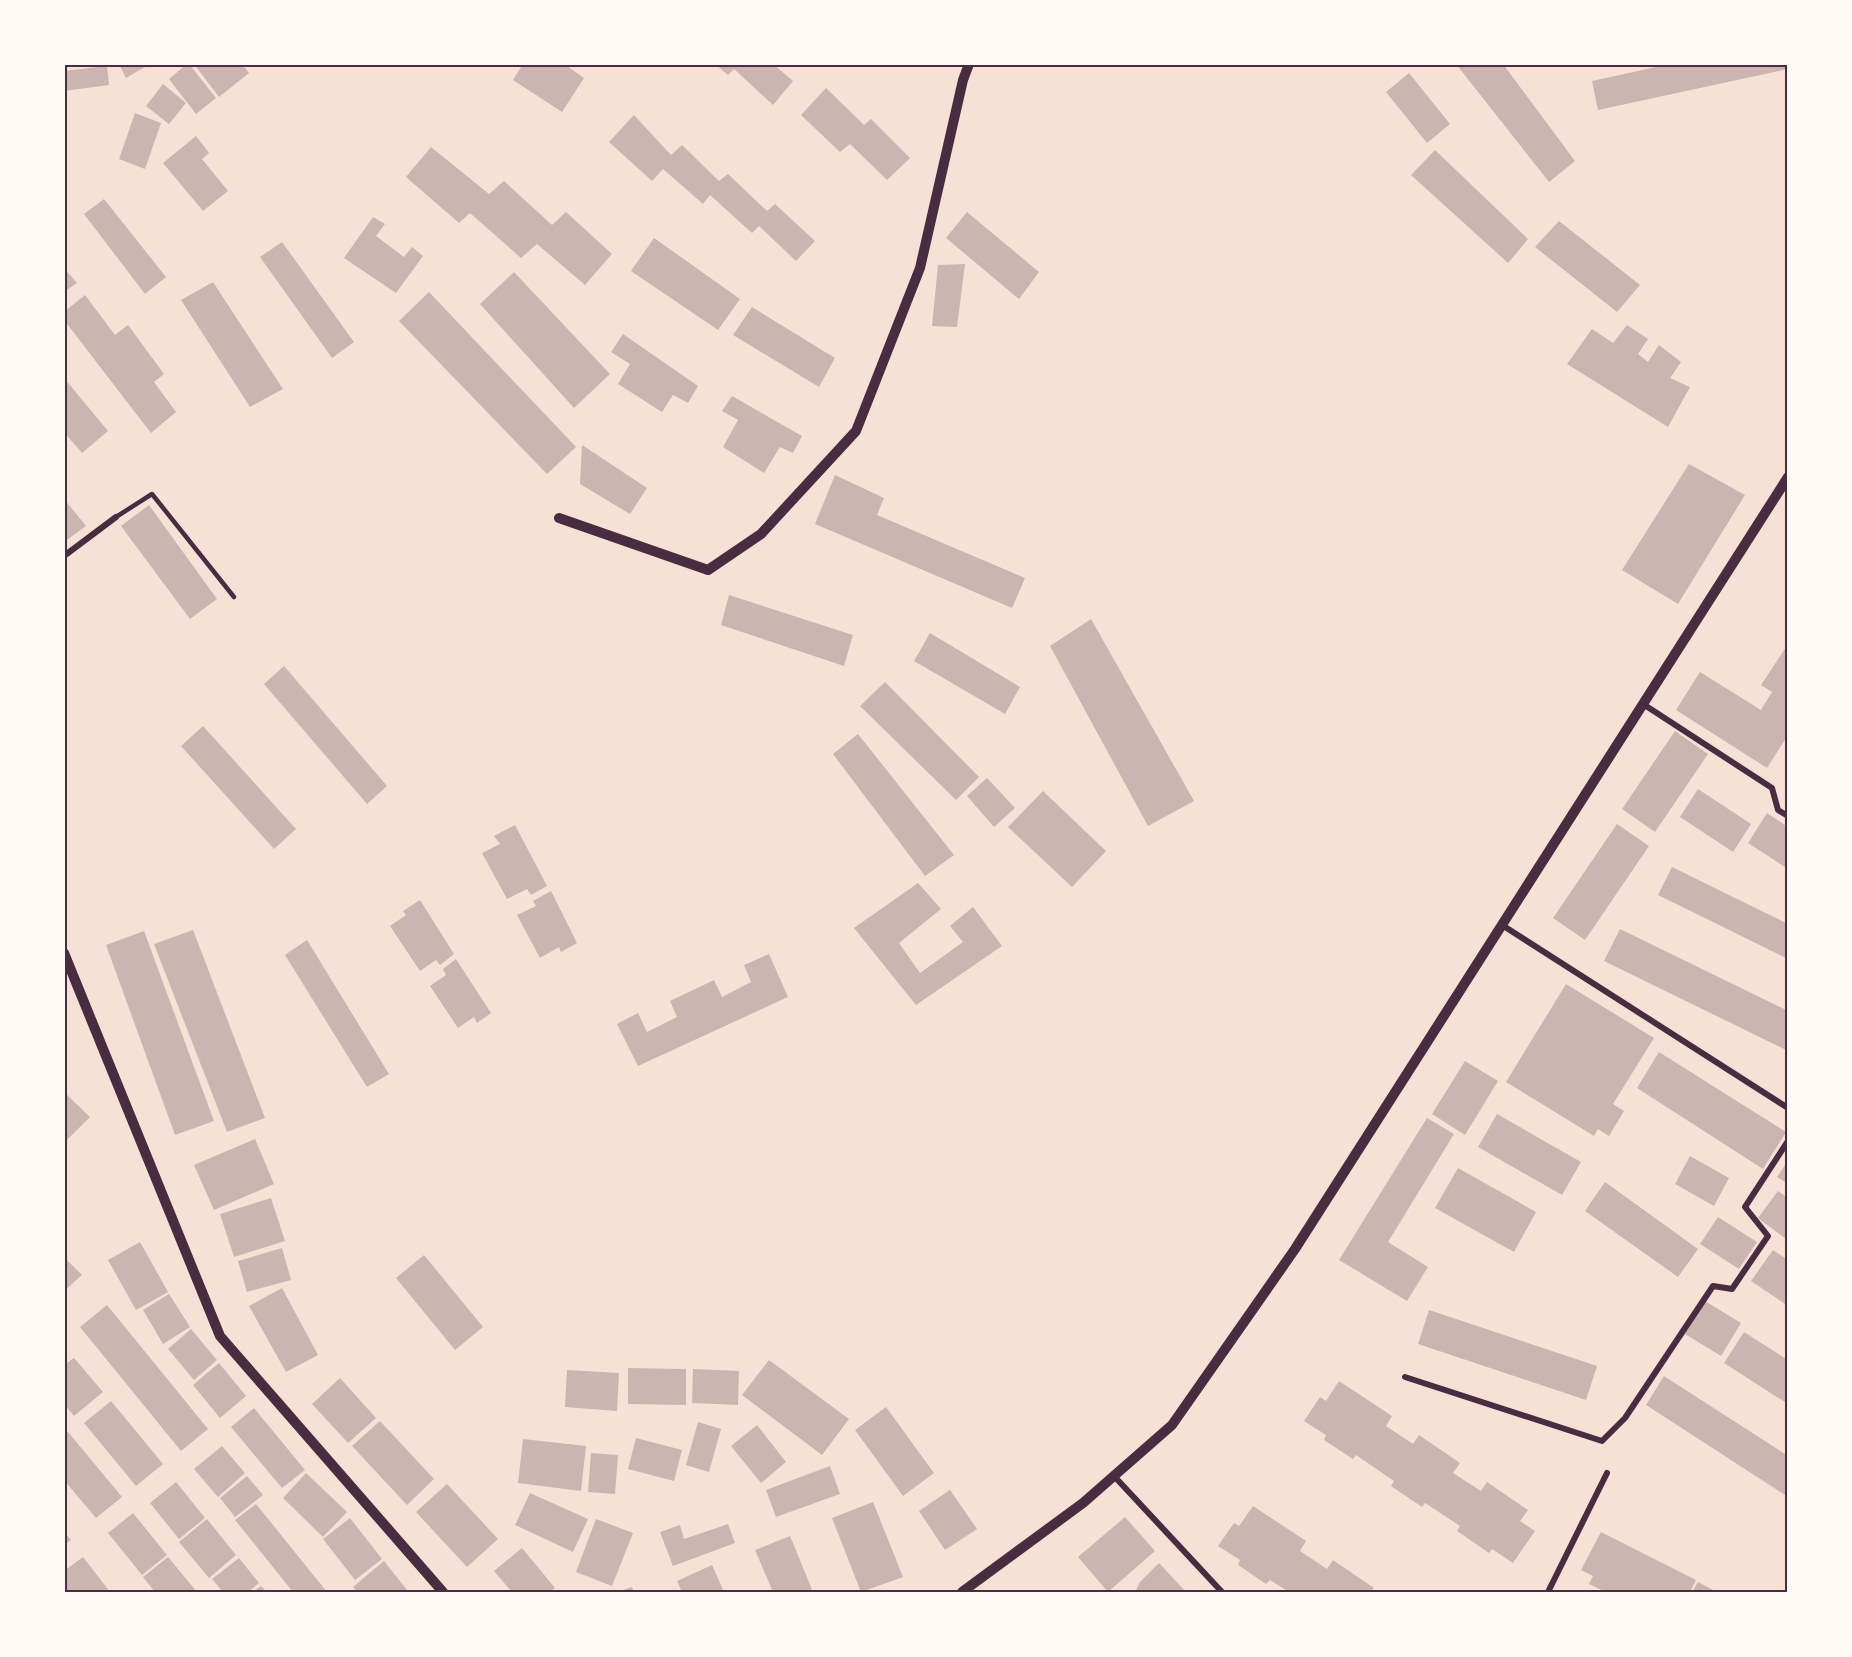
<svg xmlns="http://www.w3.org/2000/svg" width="1852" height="1657" font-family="Overpass,sans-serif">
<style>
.building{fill:#ccb4b1}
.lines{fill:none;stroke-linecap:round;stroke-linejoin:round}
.service{stroke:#4a2c40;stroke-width:4.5}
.minor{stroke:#4a2c40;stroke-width:6}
.tertiary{stroke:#4a2c40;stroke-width:10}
.neatline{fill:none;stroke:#4a2c40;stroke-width:2}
</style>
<rect width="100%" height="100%" fill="#f7e1d7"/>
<g class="building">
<polygon points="119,64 150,64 126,78"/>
<polygon points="187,64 189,64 216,98 196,114 169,79"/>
<polygon points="194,64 242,64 249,73 219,97"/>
<polygon points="523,64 564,64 584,78 562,112 513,80"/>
<polygon points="715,64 773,64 793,81 773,105 734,69 728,75"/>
<polygon points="1456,64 1503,64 1575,161 1549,182"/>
<polygon points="1670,64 1788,64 1788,69 1598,110 1592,81"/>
<polygon points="107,66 109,85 64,91 64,71"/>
<polygon points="1409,73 1450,124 1427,143 1386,92"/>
<polygon points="163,84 186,103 169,124 146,106"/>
<polygon points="826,88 864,125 871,119 910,158 887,180 850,144 840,152 801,115"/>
<polygon points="135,113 161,123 145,169 119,159"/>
<polygon points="634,115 671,155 682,145 719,181 728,174 767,211 775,204 815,241 796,261 759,226 752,233 710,195 703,204 663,169 652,181 609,142"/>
<polygon points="196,136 209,153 202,159 228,191 203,211 163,163"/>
<polygon points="431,147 489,194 504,181 552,225 566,212 612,254 585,285 537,244 521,258 470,213 459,223 406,177"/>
<polygon points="1435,150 1528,239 1508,263 1411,175"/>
<polygon points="104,199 166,277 145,294 84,214"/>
<polygon points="967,212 1039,272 1019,299 946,238"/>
<polygon points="373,217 385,224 376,236 404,257 412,247 423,256 396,293 344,258"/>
<polygon points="1559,221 1640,285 1617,312 1535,247"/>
<polygon points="654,238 740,299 718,330 631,271"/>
<polygon points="282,242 354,342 332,358 260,257"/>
<polygon points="965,264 957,327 932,326 938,265"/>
<polygon points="64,268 77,283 64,292"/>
<polygon points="514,272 610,374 574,408 480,304"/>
<polygon points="213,282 283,389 250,407 181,300"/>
<polygon points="429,292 576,447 547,474 399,321"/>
<polygon points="85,295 115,335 128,325 164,374 154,382 176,412 151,433 64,320 64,312"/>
<polygon points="752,307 835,358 819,387 733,335"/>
<polygon points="1627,325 1648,339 1638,354 1648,362 1659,345 1681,362 1670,378 1690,387 1668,427 1567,364 1592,329 1613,343"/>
<polygon points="623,334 698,386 688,403 673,395 662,412 618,384 630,364 611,352"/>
<polygon points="64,378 108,431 82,453 64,432"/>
<polygon points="732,396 802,436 793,453 780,447 764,473 723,447 738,420 722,411"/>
<polygon points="582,445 647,488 630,514 580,484"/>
<polygon points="1689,464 1745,495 1678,604 1622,570"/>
<polygon points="835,475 884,498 877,515 1025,578 1012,608 815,524"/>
<polygon points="64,499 86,526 64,542"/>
<polygon points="149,505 217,599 190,619 121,526"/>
<polygon points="729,595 853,635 844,666 721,625"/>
<polygon points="1091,619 1194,801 1148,826 1050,646"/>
<polygon points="930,633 1020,687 1005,714 914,661"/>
<polygon points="1788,644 1788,735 1767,768 1676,710 1700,672 1761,710 1772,692 1761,685"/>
<polygon points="284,666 387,786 367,804 264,684"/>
<polygon points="885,682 979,777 956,800 860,706"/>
<polygon points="203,726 296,829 274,849 181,746"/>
<polygon points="1675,731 1708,754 1655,832 1622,809"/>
<polygon points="858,734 954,855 925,876 833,754"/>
<polygon points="987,778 1015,808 994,827 967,796"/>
<polygon points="1698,789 1751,824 1733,852 1680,817"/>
<polygon points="1043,791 1106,851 1072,887 1008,827"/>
<polygon points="1767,813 1788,827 1788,869 1748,843"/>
<polygon points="1617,824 1649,846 1585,940 1553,918"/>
<polygon points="515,825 547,886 531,895 527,889 507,899 482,853 500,844 494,836"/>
<polygon points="1672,867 1788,924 1788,959 1658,895"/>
<polygon points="918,883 941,909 899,943 920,973 963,942 950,926 973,907 1002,946 916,1005 854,928"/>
<polygon points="551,891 577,943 561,952 559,947 540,958 517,915 536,906 533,901"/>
<polygon points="420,900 454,954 440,965 436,960 420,971 390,926 406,915 403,911"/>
<polygon points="1620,929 1788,1011 1788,1051 1604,961"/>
<polygon points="193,930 265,1118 227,1132 154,944"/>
<polygon points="144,931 214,1121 175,1135 106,945"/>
<polygon points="307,940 389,1074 367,1087 285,955"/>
<polygon points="769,954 788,997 638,1066 617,1024 638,1013 647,1032 677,1017 670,1001 714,980 722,997 751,982 744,965"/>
<polygon points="456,959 491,1013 477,1023 474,1017 458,1028 430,986 446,975 443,969"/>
<polygon points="1566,984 1654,1038 1613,1104 1624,1111 1609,1136 1598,1129 1594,1136 1506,1082"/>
<polygon points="1659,1052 1786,1132 1763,1169 1637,1088"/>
<polygon points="1465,1061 1498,1081 1465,1135 1432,1114"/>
<polygon points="64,1092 90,1117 64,1143"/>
<polygon points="1497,1114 1581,1162 1562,1195 1478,1147"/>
<polygon points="1427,1118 1454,1134 1388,1242 1428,1267 1407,1301 1339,1260"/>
<polygon points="255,1139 274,1184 214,1210 194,1165"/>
<polygon points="1690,1156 1729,1178 1714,1206 1675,1184"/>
<polygon points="1788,1161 1788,1184 1777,1177"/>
<polygon points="1458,1168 1536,1212 1514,1252 1435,1208"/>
<polygon points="1605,1182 1698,1249 1678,1277 1585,1211"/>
<polygon points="1778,1191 1788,1198 1786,1239 1758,1218"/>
<polygon points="271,1198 285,1241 234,1257 220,1214"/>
<polygon points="1718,1217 1757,1242 1739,1269 1700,1244"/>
<polygon points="140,1242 168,1292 136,1310 108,1260"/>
<polygon points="282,1248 291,1280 247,1292 238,1261"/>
<polygon points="1773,1250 1788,1260 1788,1306 1751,1281"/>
<polygon points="424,1255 483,1327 455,1350 396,1278"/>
<polygon points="64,1257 82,1275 64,1291"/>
<polygon points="282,1288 318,1355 286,1372 249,1306"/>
<polygon points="169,1294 190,1327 163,1344 143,1310"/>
<polygon points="1705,1301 1741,1323 1721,1356 1685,1334"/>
<polygon points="107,1305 208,1429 181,1451 80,1327"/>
<polygon points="1429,1310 1597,1366 1586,1400 1418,1344"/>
<polygon points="191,1329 217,1360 194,1380 168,1349"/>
<polygon points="1744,1332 1788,1360 1788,1404 1724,1363"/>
<polygon points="74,1358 103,1392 74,1416 64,1404 64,1365"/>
<polygon points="769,1360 849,1419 822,1455 742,1395"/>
<polygon points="219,1363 246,1396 220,1418 193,1385"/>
<polygon points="628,1368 686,1369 686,1405 628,1404"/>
<polygon points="693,1369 739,1371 738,1405 692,1403"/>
<polygon points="567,1370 619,1373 617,1411 565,1407"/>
<polygon points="1664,1376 1788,1456 1788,1497 1646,1405"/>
<polygon points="340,1378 376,1418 348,1443 312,1404"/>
<polygon points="1339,1381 1392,1416 1386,1426 1413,1444 1419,1435 1460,1463 1453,1473 1481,1491 1487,1482 1528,1510 1520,1521 1535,1531 1513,1563 1492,1549 1489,1553 1457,1531 1460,1526 1425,1503 1422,1507 1391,1486 1394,1481 1356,1455 1353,1459 1324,1440 1326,1435 1304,1421 1320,1397 1326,1401"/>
<polygon points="111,1401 163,1464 136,1486 84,1423"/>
<polygon points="886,1407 934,1473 903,1496 855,1430"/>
<polygon points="254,1408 305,1470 282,1488 231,1427"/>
<polygon points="380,1421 434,1479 407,1505 352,1446"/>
<polygon points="698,1422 721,1429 709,1472 686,1465"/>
<polygon points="757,1425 786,1462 761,1483 731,1446"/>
<polygon points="68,1432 122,1497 96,1518 64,1480 64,1434"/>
<polygon points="636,1438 682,1450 674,1481 628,1469"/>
<polygon points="523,1439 586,1446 581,1491 518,1483"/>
<polygon points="222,1446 245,1473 218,1497 194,1469"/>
<polygon points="591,1453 618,1455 615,1494 588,1492"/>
<polygon points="830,1466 840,1494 776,1517 766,1490"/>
<polygon points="306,1473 347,1512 323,1537 283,1498"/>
<polygon points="247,1476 263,1495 235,1517 220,1498"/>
<polygon points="176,1482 205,1518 179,1539 150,1503"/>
<polygon points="447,1484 498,1539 467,1567 416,1512"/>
<polygon points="950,1490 977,1529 945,1550 919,1511"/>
<polygon points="530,1493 588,1519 573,1552 515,1525"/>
<polygon points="873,1502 903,1577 861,1592 832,1518"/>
<polygon points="256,1504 327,1592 293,1592 235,1520"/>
<polygon points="1253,1506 1306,1541 1300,1551 1327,1569 1333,1560 1374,1588 1370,1592 1289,1592 1270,1580 1266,1584 1238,1565 1240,1560 1218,1546 1234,1523 1239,1526"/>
<polygon points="133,1513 167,1555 142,1575 108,1533"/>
<polygon points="1125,1517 1155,1551 1108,1592 1078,1557"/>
<polygon points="350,1518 382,1559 355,1580 323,1539"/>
<polygon points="207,1519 236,1555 209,1578 179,1542"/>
<polygon points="596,1519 633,1533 612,1586 576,1572"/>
<polygon points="728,1524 735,1543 673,1566 660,1532 680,1525 684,1539"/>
<polygon points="64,1532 71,1540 64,1545"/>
<polygon points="1601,1532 1696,1580 1690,1592 1606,1592 1589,1584 1593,1576 1581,1570"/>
<polygon points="790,1536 813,1592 773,1592 755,1550"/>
<polygon points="522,1548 555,1588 549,1592 512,1592 494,1571"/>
<polygon points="83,1557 110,1592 64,1592 64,1571"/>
<polygon points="168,1557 197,1592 155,1592 143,1577"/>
<polygon points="239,1558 259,1583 248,1592 223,1592 212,1579"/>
<polygon points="384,1561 407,1590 403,1592 357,1592 353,1587"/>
<polygon points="1159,1563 1186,1592 1135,1592 1140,1582"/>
<polygon points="712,1565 724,1592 682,1592 677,1581"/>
<polygon points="1698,1582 1717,1592 1692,1592"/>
<polygon points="261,1586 267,1592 253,1592"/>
<polygon points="632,1587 634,1592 617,1592"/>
</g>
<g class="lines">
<polyline class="service" points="116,517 152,494 234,597"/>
<g class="minor">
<polyline points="64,556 116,517"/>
<polyline points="1643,704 1772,788 1778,810 1788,816"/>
<polyline points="1502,925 1788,1108"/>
<polyline points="1405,1377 1602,1441 1625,1418 1713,1286 1732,1289 1768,1236 1745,1207 1788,1141"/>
<polyline points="1114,1476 1222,1592"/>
<polyline points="1548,1592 1607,1473"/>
</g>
<g class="tertiary">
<polyline points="559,518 708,570 761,534 856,431 920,268 963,80 969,64"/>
<polyline points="64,953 220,1336 443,1592"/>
<polyline points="962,1592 1083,1503 1172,1425 1295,1249 1788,477"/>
</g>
</g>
<rect width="1852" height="1657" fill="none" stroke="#fffaf5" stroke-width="132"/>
<rect x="66" y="66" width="1720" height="1525" class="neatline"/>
</svg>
